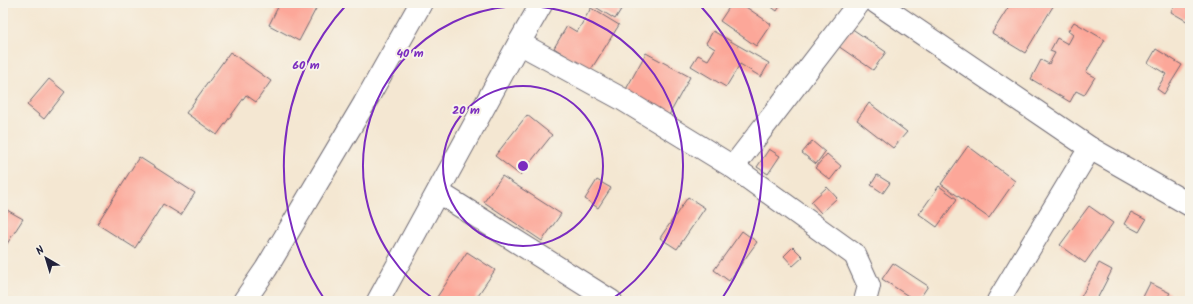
<svg xmlns="http://www.w3.org/2000/svg" width="1193" height="304" font-family="Kalam,sans-serif">
<style>
.building{fill:#fca799}
.lines{fill:none;stroke-linecap:round;stroke-linejoin:round}
.minor-casing{stroke:#6c6770;stroke-width:24}
.minor{stroke:#fff;stroke-width:22}
.ring{fill:none;stroke:#7b2cbf;stroke-width:2}
.centre{fill:#7b2cbf;stroke:#f7f3e8;stroke-width:2}
.ring-label{font-size:12px;text-anchor:middle;font-weight:bold;fill:#7b2cbf;stroke:#f7f3e8;stroke-width:4;stroke-linejoin:round;paint-order:stroke}
</style>
<rect width="100%" height="100%" fill="#f7f3e8"/>
<filter id="ink" filterUnits="userSpaceOnUse"><feTurbulence type="fractalNoise" baseFrequency=".025" numOctaves="2"/><feDisplacementMap in="SourceGraphic" scale="8" xChannelSelector="R" yChannelSelector="G"/><feConvolveMatrix kernelMatrix="1 2 1 2 8 2 1 2 1" color-interpolation-filters="sRGB"/></filter>
<filter id="wash" filterUnits="userSpaceOnUse"><feTurbulence type="fractalNoise" baseFrequency=".012" numOctaves="4" result="noise"/><feDisplacementMap in="SourceGraphic" scale="16" xChannelSelector="R" yChannelSelector="G"/><feGaussianBlur stdDeviation="0.9" result="paint"/><feColorMatrix in="noise" values="0 0 0 0 0 0 0 0 0 0 0 0 0 0 0 0 0 1.4 0 .05"/><feComposite in="paint" operator="in"/></filter>
<g filter="url(#wash)">
<rect width="100%" height="100%" fill="#f4e7d2"/>
<g id="blocks">
<g class="building">
<polygon points="280,3 319,3 299,41 269,25"/>
<polygon points="589,3 625,3 615,19"/>
<polygon points="732,3 740,3 771,24 756,46 720,21"/>
<polygon points="766,3 782,3 777,11"/>
<polygon points="1011,3 1055,3 1025,53 992,33"/>
<polygon points="1176,3 1190,3 1190,23 1171,12"/>
<polygon points="591,8 619,25 590,71 554,48 567,26 577,32"/>
<polygon points="1074,22 1105,40 1086,72 1095,77 1084,95 1076,91 1070,102 1031,79 1041,60 1049,64 1055,53 1050,51 1057,38 1068,44 1073,35 1068,31"/>
<polygon points="851,28 886,52 873,70 838,46"/>
<polygon points="713,31 769,63 761,77 740,64 726,87 691,66 698,55 708,60 715,49 706,43"/>
<polygon points="1156,49 1182,65 1164,94 1157,89 1166,74 1148,63"/>
<polygon points="230,52 271,81 256,102 246,95 217,135 186,113"/>
<polygon points="646,53 690,77 668,117 624,93"/>
<polygon points="49,79 65,92 44,119 27,105"/>
<polygon points="869,103 907,132 893,148 857,120"/>
<polygon points="527,115 552,135 520,175 495,156"/>
<polygon points="812,141 825,152 816,164 802,153"/>
<polygon points="968,146 1015,181 989,218 941,184"/>
<polygon points="769,149 780,156 768,174 757,167"/>
<polygon points="827,154 841,166 830,180 815,168"/>
<polygon points="139,157 195,193 181,215 163,204 135,248 97,224"/>
<polygon points="877,175 890,183 883,193 871,185"/>
<polygon points="502,176 561,214 542,241 484,202"/>
<polygon points="597,180 611,188 598,208 585,199"/>
<polygon points="939,186 957,199 937,227 919,214"/>
<polygon points="827,187 837,198 821,213 811,202"/>
<polygon points="688,197 705,208 677,249 660,238"/>
<polygon points="1089,206 1113,223 1085,263 1060,245"/>
<polygon points="7,210 23,219 3,250 3,216"/>
<polygon points="1131,212 1146,220 1139,232 1124,224"/>
<polygon points="742,231 757,242 729,281 714,270"/>
<polygon points="793,247 803,257 793,266 784,256"/>
<polygon points="467,252 495,270 474,301 443,301 437,297"/>
<polygon points="893,263 928,286 918,301 916,301 882,279"/>
<polygon points="1099,263 1112,270 1096,301 1090,301 1081,297"/>
<polygon points="1150,283 1170,293 1165,301 1141,301"/>
</g>
</g>
</g>
<g filter="url(#ink)">
<use href="#blocks" fill-opacity="0" stroke="#6c6770" stroke-width="1"/>
<g class="lines">
<g class="minor-casing">
<g id="minor">
<polyline points="877,3 1090,148 1190,205"/>
<polyline points="519,43 622,99 733,167 855,255 869,286 865,301"/>
<polyline points="733,167 859,3"/>
<polyline points="438,192 611,301"/>
<polyline points="244,301 266,269 364,104 421,3"/>
<polyline points="378,301 519,43 542,3"/>
<polyline points="998,301 1090,148"/>
</g>
</g>
<use href="#minor" class="minor"/>
</g>
</g>
<g class="ring">
<circle cx="523" cy="166" r="80"/>
<path d="M437 301A160 160 0 1 1 609 301"/>
<path d="M325 300A239 239 0 0 1 348 3M698 3A239 239 0 0 1 721 300"/>
</g>
<circle cx="523" cy="166" r="6" class="centre"/>
<g class="ring-label">
<text x="410" y="57">40 m</text>
<text x="306" y="69">60 m</text>
<text x="466" y="114">20 m</text>
</g>
<rect width="1193" height="304" fill="none" stroke="#f7f3e8" stroke-width="16"/>
<g transform="translate(46 258) rotate(322)" stroke="#f7f3e8" stroke-width="3" paint-order="stroke">
<path d="M0-3L7 15L0 10L-7 15Z" fill="#22223b"/>
<text y="-6" font-size="11" font-weight="bold" text-anchor="middle" fill="#22223b">N</text>
</g>
</svg>
